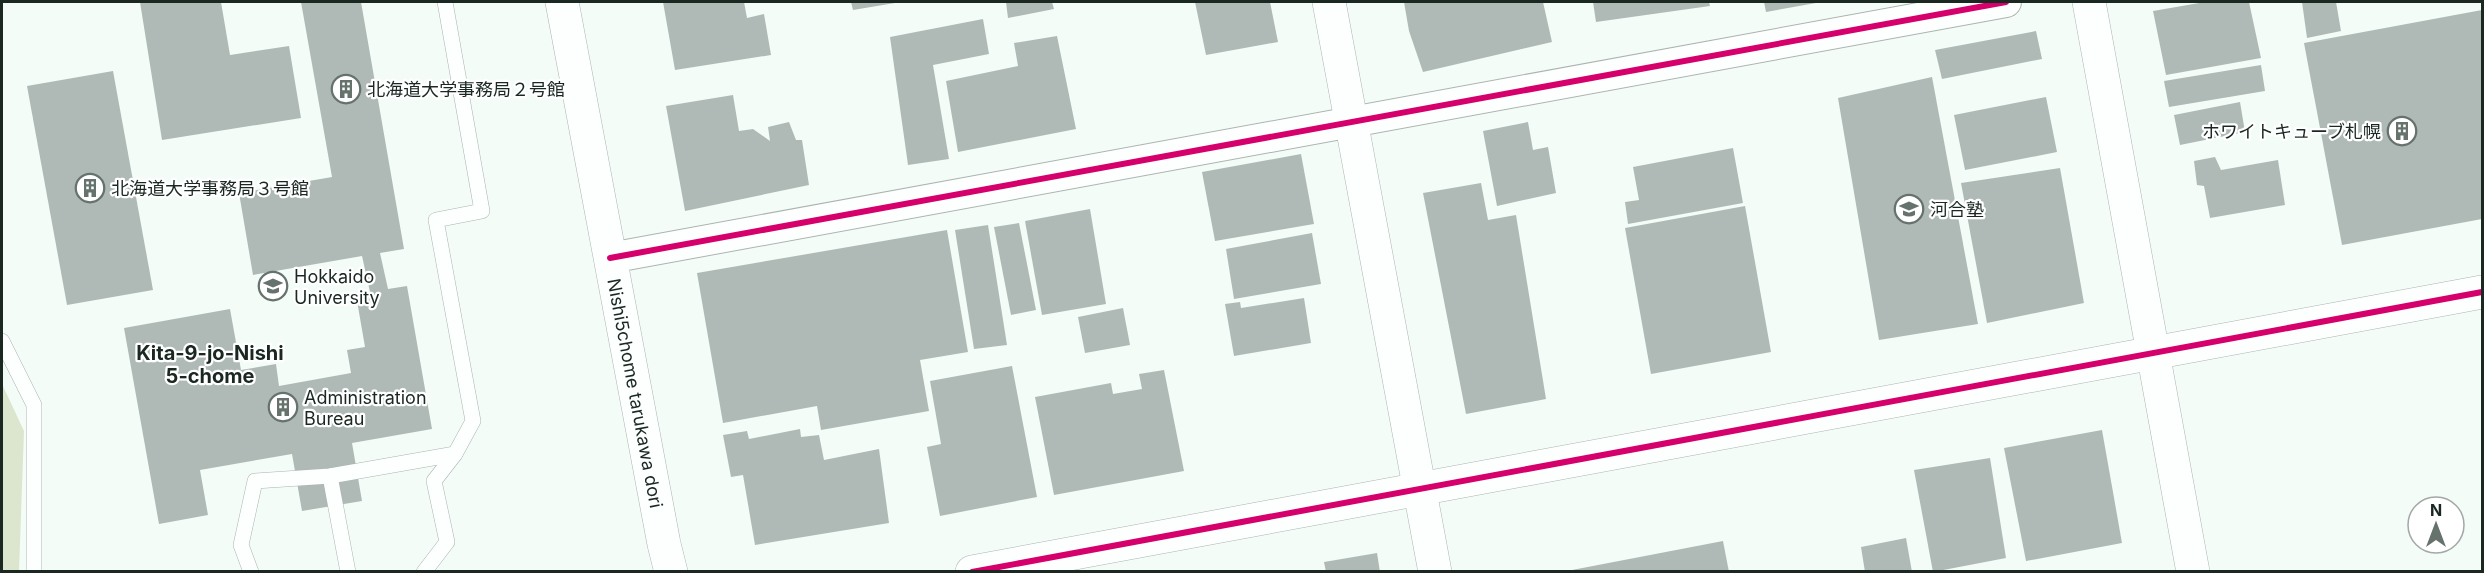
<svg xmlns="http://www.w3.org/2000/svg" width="2484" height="573" font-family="Inter,'Noto Sans JP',sans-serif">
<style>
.green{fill:#dce5cd}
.building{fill:#afbab7}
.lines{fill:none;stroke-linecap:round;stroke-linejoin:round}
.service-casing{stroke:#abb5b0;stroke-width:16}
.minor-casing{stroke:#abb5b0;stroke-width:32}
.tertiary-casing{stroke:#abb5b0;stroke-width:34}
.service{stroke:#fdfffe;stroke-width:15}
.minor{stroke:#fdfffe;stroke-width:30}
.tertiary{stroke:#fdfffe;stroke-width:33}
.cycleway-casing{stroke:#fff;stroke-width:10}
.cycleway{stroke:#d6006c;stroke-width:6}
.labels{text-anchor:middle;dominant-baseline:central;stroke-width:4.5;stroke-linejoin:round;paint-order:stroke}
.poi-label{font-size:18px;fill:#1a2821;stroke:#fff;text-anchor:start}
.street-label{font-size:18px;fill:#1a2821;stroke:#fff}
.neighbourhood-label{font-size:20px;font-weight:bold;fill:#1a2821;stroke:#fff}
</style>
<rect width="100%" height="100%" fill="#f4fcf7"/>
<polygon class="green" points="2,384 24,431 19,571 2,571"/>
<g class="building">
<polygon points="140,2 221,2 230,55 289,46 301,118 162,140"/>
<polygon points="301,2 361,2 404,249 380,253 388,289 407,286 432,429 352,443 362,501 302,511 292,454 200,470 208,515 159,524 124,328 230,309 241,370 276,364 279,386 351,373 347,350 365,347 356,295 370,292 362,256 253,275 239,193 332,177"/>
<polygon points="663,2 744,2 747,18 764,14 771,55 675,70"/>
<polygon points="851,2 895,2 895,3 853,10"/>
<polygon points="1006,2 1052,2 1054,9 1008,18"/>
<polygon points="1195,2 1270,2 1278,42 1206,55"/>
<polygon points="1404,2 1543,2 1552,42 1423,72 1409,31"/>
<polygon points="1593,2 1709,2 1710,6 1596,22"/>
<polygon points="1764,2 1816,2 1816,3 1766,12"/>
<polygon points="2205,2 2249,2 2261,58 2166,75 2153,11"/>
<polygon points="2302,2 2336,2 2341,31 2307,38"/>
<polygon points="2482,10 2482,219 2342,245 2304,43"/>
<polygon points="983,19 989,54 933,65 949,159 908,165 890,37"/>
<polygon points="2036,31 2042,59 1942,79 1935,50"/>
<polygon points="1057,36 1076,129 958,152 946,81 1018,66 1014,43"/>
<polygon points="2261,65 2265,91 2169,107 2164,81"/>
<polygon points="113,71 153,290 67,305 27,86"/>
<polygon points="1932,77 1978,324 1879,340 1838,98"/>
<polygon points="733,95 739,131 753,129 770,141 768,127 789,122 796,140 802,140 809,185 685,211 666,106"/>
<polygon points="2046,97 2057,152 1965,170 1954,115"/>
<polygon points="2240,102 2245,132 2180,145 2174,115"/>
<polygon points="1528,122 1533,150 1548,147 1556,193 1497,206 1483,131"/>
<polygon points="1733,148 1743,203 1628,224 1625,202 1639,200 1633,167"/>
<polygon points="1301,154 1314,224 1215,241 1202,172"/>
<polygon points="2215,157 2221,170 2278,160 2285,205 2210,218 2204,186 2197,185 2194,161"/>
<polygon points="2060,168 2084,303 1987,323 1961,183"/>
<polygon points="1481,183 1488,220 1516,215 1546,399 1466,414 1423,193"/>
<polygon points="1745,206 1771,352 1651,374 1625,228"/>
<polygon points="1090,209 1106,304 1042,315 1025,221"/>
<polygon points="1019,223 1036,310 1011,315 994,227"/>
<polygon points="988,225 1007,345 974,349 955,230"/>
<polygon points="947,230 968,352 920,360 929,411 821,430 817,406 723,423 697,273"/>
<polygon points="1312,233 1321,284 1234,299 1226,249"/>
<polygon points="1304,298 1311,343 1234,356 1225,304 1240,302 1241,308"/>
<polygon points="1123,308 1130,345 1085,353 1078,317"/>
<polygon points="1012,366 1037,497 940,516 927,447 941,444 930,381"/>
<polygon points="1164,370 1184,471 1054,495 1035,397 1111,383 1113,394 1142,389 1139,374"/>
<polygon points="800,429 801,437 819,435 824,460 879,449 889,523 755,545 743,475 731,477 723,435 747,431 749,439"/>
<polygon points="2102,430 2122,543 2026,561 2004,448"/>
<polygon points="1990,458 2006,558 1933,572 1914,470"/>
<polygon points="1906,538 1912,572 1865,572 1861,547"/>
<polygon points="1723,541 1729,572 1572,572 1572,570"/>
<polygon points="1377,553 1380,572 1326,572 1324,562"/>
</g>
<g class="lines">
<g class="service-casing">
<g id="service">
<polyline points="2,341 34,405 34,572"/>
<polyline points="330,476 348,572"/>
<polyline points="251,572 241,545 255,481 330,476 455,454"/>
<polyline points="424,572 447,542 434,481 455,454 473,421 436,220 482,211 445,2"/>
</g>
</g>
<g class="minor-casing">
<polyline id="minor" points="610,258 2006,2"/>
</g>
<g class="tertiary-casing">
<g id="tertiary">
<path id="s1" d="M 562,2 L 664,544 L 671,572"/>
<polyline points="1329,2 1435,572"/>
<polyline points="2089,2 2193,572"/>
<polyline points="972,572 2482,292"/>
</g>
</g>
<use href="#service" class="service"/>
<use href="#minor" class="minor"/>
<use href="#tertiary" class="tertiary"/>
<g class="cycleway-casing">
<g id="cycleway">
<polyline points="610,258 2006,2"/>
<polyline points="972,572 2482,292"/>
</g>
</g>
<use href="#cycleway" class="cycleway"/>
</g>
<defs>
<g id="building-ring" transform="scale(1.5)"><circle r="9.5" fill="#fff" stroke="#66726c" stroke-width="1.5"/><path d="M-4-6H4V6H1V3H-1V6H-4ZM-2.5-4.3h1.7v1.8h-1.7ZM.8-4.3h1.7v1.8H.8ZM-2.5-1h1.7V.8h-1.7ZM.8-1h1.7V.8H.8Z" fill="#66726c"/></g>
<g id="university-ring" transform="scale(1.5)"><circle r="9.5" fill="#fff" stroke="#66726c" stroke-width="1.5"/><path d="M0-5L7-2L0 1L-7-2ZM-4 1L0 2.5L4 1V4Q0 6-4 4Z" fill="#66726c"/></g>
</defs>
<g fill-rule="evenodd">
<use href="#building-ring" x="346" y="89"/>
<use href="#building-ring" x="2402" y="131"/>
<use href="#building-ring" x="90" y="188"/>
<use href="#university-ring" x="1909" y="209"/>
<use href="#university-ring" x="273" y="286"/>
<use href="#building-ring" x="283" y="407"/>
</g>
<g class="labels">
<g class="poi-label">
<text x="367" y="89">北海道大学事務局２号館</text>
<text x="2381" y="131" text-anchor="end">ホワイトキューブ札幌</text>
<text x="111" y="188">北海道大学事務局３号館</text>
<text x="1930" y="209">河合塾</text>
<text x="294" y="276">Hokkaido<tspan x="294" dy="21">University</tspan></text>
<text x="304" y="397">Administration<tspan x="304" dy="21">Bureau</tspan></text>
</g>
<g class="street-label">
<text stroke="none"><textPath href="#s1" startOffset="398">Nishi5chome tarukawa dori</textPath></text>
</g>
<g class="neighbourhood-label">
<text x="210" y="353">Kita-9-jo-Nishi<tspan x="210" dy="23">5-chome</tspan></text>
</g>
</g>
<rect width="2484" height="573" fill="none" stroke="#1a2821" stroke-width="6"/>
<g transform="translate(2436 525)"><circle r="28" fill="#ffffff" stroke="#a3a9a6" stroke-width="1.5"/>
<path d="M0-4.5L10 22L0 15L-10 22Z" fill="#66726c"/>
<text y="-9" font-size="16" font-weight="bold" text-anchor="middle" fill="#1a2821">N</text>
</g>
</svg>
